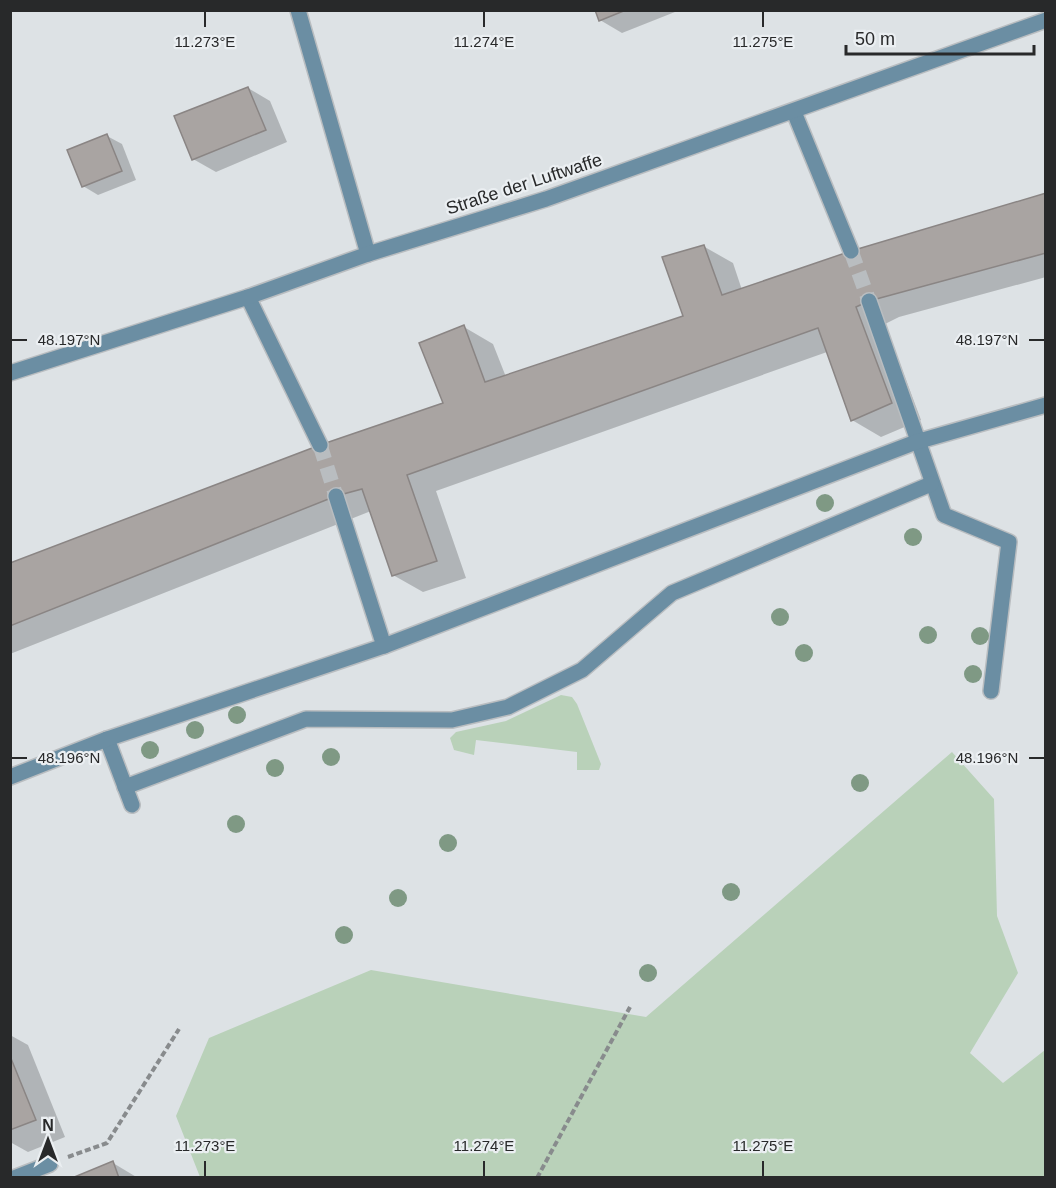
<svg xmlns="http://www.w3.org/2000/svg" width="1056" height="1188" font-family="Helvetica,sans-serif">
<style>
.green{fill:#b9d1b9}
.shadow{fill:#0003}
.building{fill:#a9a4a2;stroke:#8a8584;stroke-width:1.5}
.lines{fill:none;stroke-linecap:round;stroke-linejoin:round}
.minor-tunnel{stroke:#b9bdc0;stroke-width:15;stroke-dasharray:15 8;stroke-linecap:butt}
.minor-casing{stroke:#b9bdc0;stroke-width:18}
.path{stroke:#888b8d;stroke-width:4;stroke-dasharray:6 3;stroke-linecap:butt}
.minor{stroke:#6b8ea3;stroke-width:15}
.tree{fill:#7f9984}
.ticks{fill:none;stroke:#28292a;stroke-width:2}
.labels{text-anchor:middle;dominant-baseline:central;stroke-width:4.5;stroke-linejoin:round;paint-order:stroke}
.street-label{font-size:18px;fill:#28292a;stroke:#ebeff2}
.ticks-label{font-size:15px;text-anchor:middle;fill:#28292a;stroke:#ebeff2;stroke-width:4.5;stroke-linejoin:round;paint-order:stroke}
</style>
<rect width="100%" height="100%" fill="#dde2e5"/>
<g class="green">
<polygon points="561,695 572,697 577,704 601,764 599,770 577,770 577,752 476,740 474,755 454,750 450,738 456,732 506,721"/>
<polygon points="952,752 994,799 997,916 1018,973 970,1053 1003,1083 1045,1050 1045,1177 200,1177 176,1116 209,1038 371,970 646,1017"/>
</g>
<g class="shadow">
<polygon points="596,10 680,10 622,33 600,20"/>
<polygon points="248,88 270,101 287,142 216,172 193,159"/>
<polygon points="107,136 122,144 136,180 98,195 83,186"/>
<polygon points="1046,195 1046,277 899,317 885,324 921,420 881,437 852,420 827,352 436,491 466,578 423,592 393,575 371,511 10,654 10,565 445,404 464,327 493,344 506,377 685,317 703,246 733,263 742,290"/>
<polygon points="10,1035 28,1045 65,1137 28,1152 10,1142"/>
<polygon points="113,1163 138,1178 76,1178"/>
</g>
<g class="building">
<polygon points="595,10 626,10 599,21"/>
<polygon points="248,87 266,130 192,160 174,116"/>
<polygon points="107,134 122,171 82,187 67,150"/>
<polygon points="1046,193 1046,253 869,301 856,307 892,403 851,421 818,328 407,475 437,561 392,576 362,489 336,496 10,626 10,563 320,445 443,403 419,343 464,325 485,382 683,316 662,257 704,245 722,295 851,251"/>
<polygon points="10,1056 36,1120 10,1130"/>
<polygon points="113,1161 119,1178 72,1178"/>
</g>
<g class="lines">
<g class="minor-tunnel">
<polyline points="851,251 869,301"/>
<polyline points="320,445 336,496"/>
</g>
<g class="minor-casing">
<g id="minor">
<polyline points="298,10 368,254"/>
<polyline points="794,112 851,251"/>
<polyline points="248,297 320,445"/>
<polyline points="869,301 944,515 1009,542 991,691"/>
<polyline points="10,373 248,297 368,254 546,199 1046,20"/>
<polyline points="336,496 384,646"/>
<polyline points="107,739 132,805"/>
<polyline points="10,777 107,739 384,646 916,442 1046,405"/>
<polyline points="125,787 306,719 452,720 508,707 582,670 672,593 931,484"/>
<polyline points="14,1178 50,1164"/>
</g>
</g>
<g class="path">
<polyline points="68,1157 107,1143 179,1029"/>
<polyline points="537,1178 630,1007"/>
</g>
<use href="#minor" class="minor"/>
</g>
<g class="tree">
<circle cx="825" cy="503" r="9"/>
<circle cx="913" cy="537" r="9"/>
<circle cx="780" cy="617" r="9"/>
<circle cx="928" cy="635" r="9"/>
<circle cx="980" cy="636" r="9"/>
<circle cx="804" cy="653" r="9"/>
<circle cx="973" cy="674" r="9"/>
<circle cx="237" cy="715" r="9"/>
<circle cx="195" cy="730" r="9"/>
<circle cx="150" cy="750" r="9"/>
<circle cx="331" cy="757" r="9"/>
<circle cx="275" cy="768" r="9"/>
<circle cx="860" cy="783" r="9"/>
<circle cx="236" cy="824" r="9"/>
<circle cx="448" cy="843" r="9"/>
<circle cx="731" cy="892" r="9"/>
<circle cx="398" cy="898" r="9"/>
<circle cx="344" cy="935" r="9"/>
<circle cx="648" cy="973" r="9"/>
</g>
<path class="ticks" d="M 205,12 L 205,27M 484,12 L 484,27M 763,12 L 763,27M 12,340 L 27,340M 1029,340 L 1044,340M 12,758 L 27,758M 1029,758 L 1044,758M 205,1161 L 205,1176M 484,1161 L 484,1176M 763,1161 L 763,1176"/>
<g class="labels">
<g class="street-label">
<text transform="translate(524 184) rotate(-18)">Straße der Luftwaffe</text>
</g>
</g>
<g class="ticks-label">
<text x="205" y="47">11.273°E</text>
<text x="484" y="47">11.274°E</text>
<text x="763" y="47">11.275°E</text>
<text x="69" y="345">48.197°N</text>
<text x="987" y="345">48.197°N</text>
<text x="69" y="763">48.196°N</text>
<text x="987" y="763">48.196°N</text>
<text x="205" y="1151">11.273°E</text>
<text x="484" y="1151">11.274°E</text>
<text x="763" y="1151">11.275°E</text>
</g>
<rect width="1056" height="1188" fill="none" stroke="#28292a" stroke-width="24"/>
<g transform="translate(48 1140)" stroke="#ebeff2" stroke-width="4.5" paint-order="stroke">
<path d="M0-4.5L10 22L0 15L-10 22Z" fill="#28292a"/>
<text y="-9" font-size="16" font-weight="bold" text-anchor="middle" fill="#28292a">N</text>
</g>
<path d="M846 45v9h188v-9" fill="none" stroke="#28292a" stroke-width="3"/>
<text x="855" y="45" font-size="18" fill="#28292a" stroke="#ebeff2" stroke-width="4.5" paint-order="stroke">50 m</text>
</svg>
